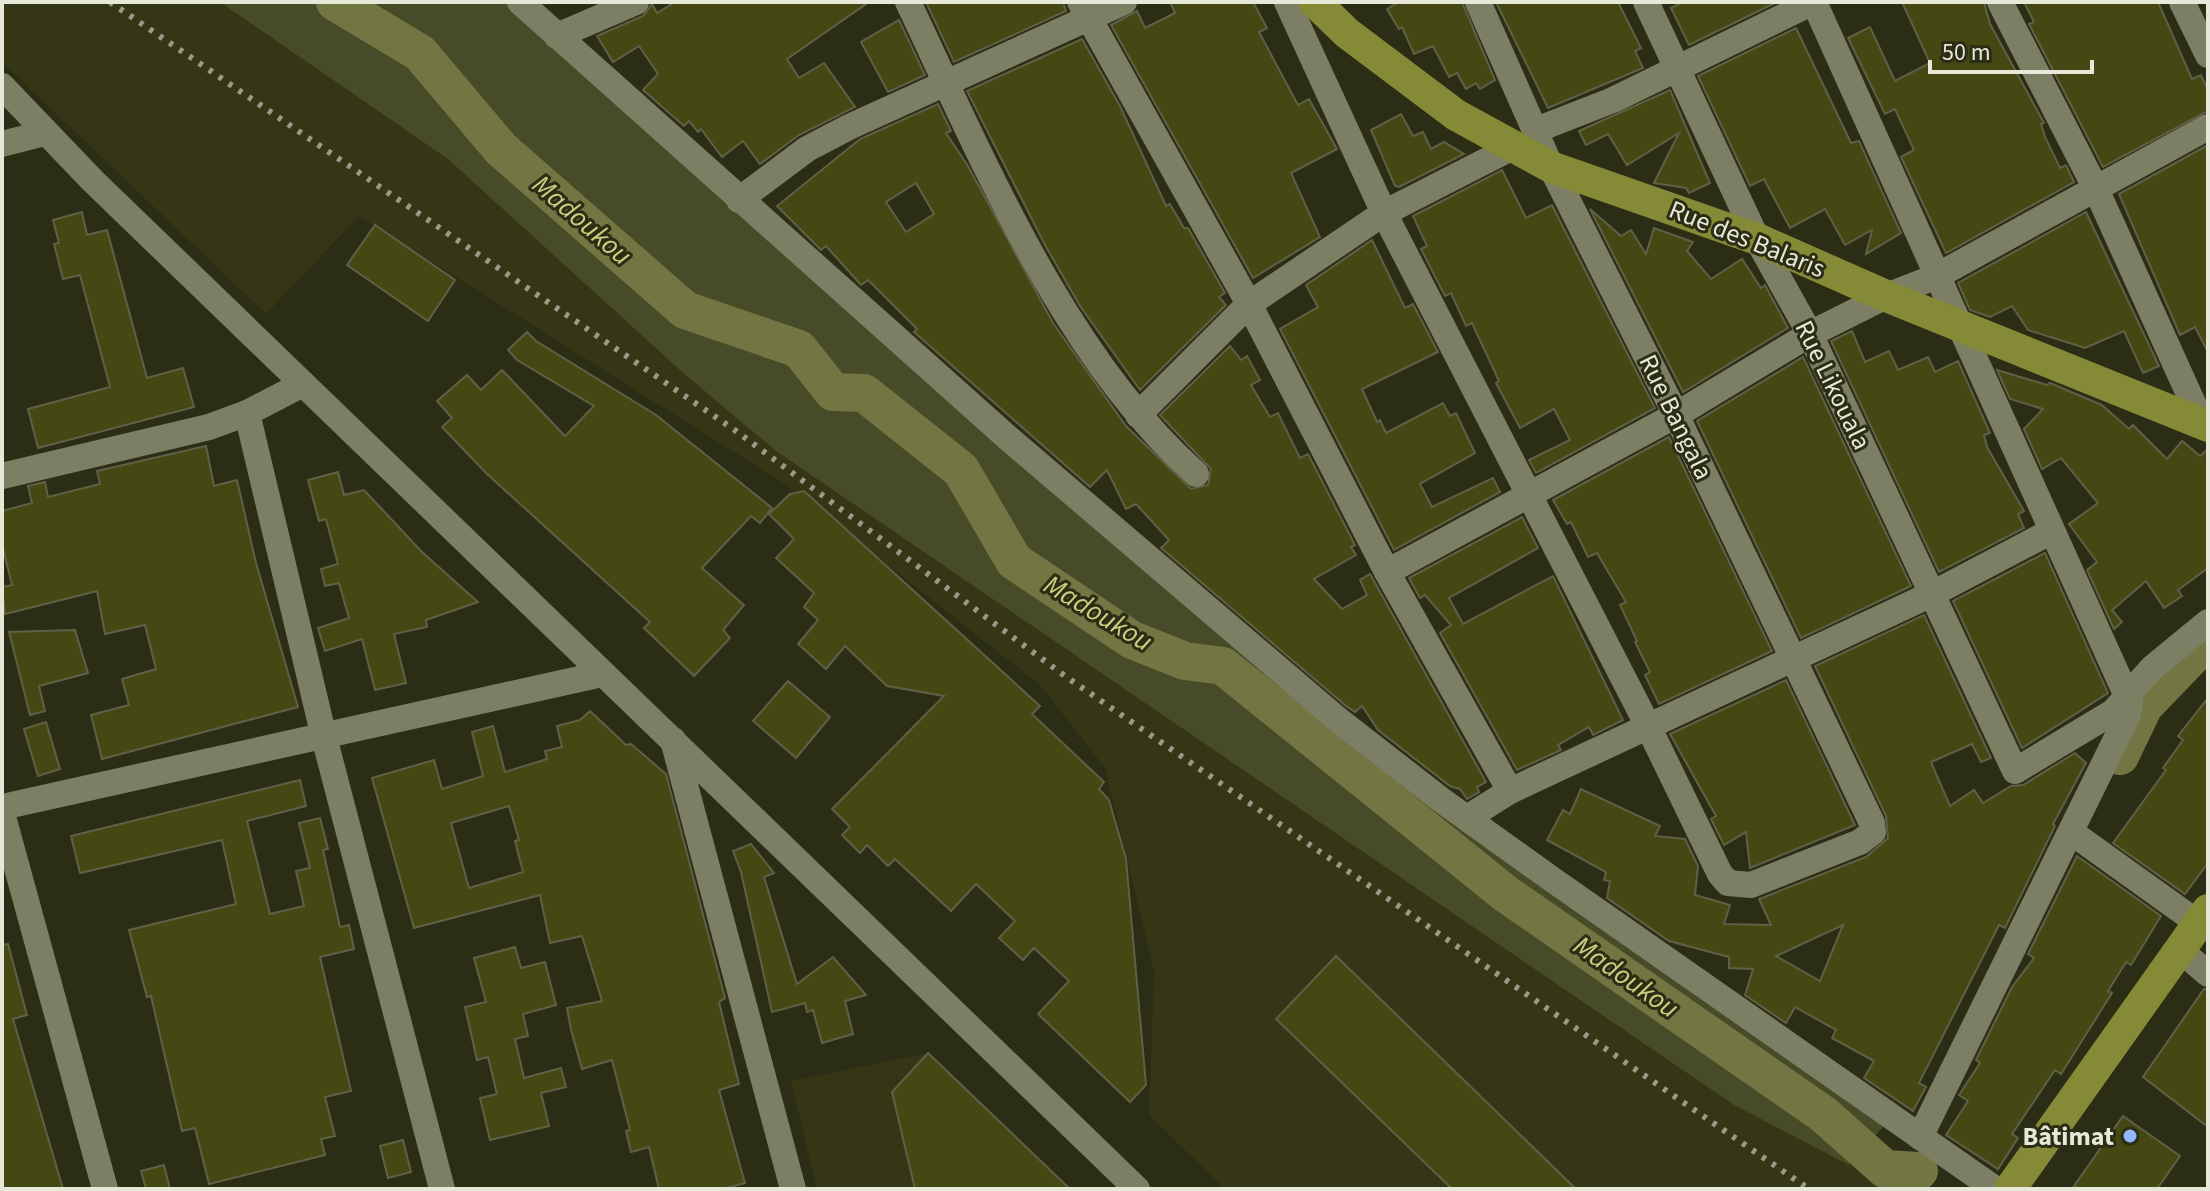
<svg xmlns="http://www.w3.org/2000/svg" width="2210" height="1191" font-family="'Source Sans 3',sans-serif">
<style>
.built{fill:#343616}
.green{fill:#484b27}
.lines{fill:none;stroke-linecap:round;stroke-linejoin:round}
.river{stroke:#727642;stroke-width:38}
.building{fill:#454812;stroke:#5f6147;stroke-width:2;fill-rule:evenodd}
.minor{stroke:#7c7f63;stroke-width:26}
.major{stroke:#858a37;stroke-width:32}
.rail{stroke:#999b88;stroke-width:6;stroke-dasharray:4 8;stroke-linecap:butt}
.poi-dot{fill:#92b7fd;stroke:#2b2d15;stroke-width:3}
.labels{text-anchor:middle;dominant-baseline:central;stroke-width:6;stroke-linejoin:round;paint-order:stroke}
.street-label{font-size:26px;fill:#e6e8d8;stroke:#2b2d15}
.poi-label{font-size:26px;font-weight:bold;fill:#e6e8d8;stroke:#2b2d15;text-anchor:end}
.water-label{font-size:28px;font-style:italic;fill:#c9d07f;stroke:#2b2d15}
</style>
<rect width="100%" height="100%" fill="#2b2d15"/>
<g class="built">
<polygon points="2,2 264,2 1884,1189 1225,1189 1149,1115 1154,971 1105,768 1040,685 788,486 359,216 266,314 2,62"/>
<polygon points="928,1053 1070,1189 817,1189 791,1081"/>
</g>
<polygon class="green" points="220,2 520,2 1188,593 1885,1125 1849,1165 1734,1105 776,451 681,371 448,159"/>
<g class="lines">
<g class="river">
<polyline points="335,2 420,53 501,149 685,310 799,349 833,392 864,393 961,470 1014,561 1132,640 1185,661 1223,666 1506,894 1823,1114 1885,1169 1919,1171"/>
<polyline points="2120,756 2144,706 2197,651 2208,644"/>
</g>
</g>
<g class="building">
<polygon points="675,2 869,2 787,59 799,78 824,63 855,107 799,135 760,164 743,141 722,157 701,129 698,132 689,121 684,126 643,90 658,74 639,46 613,62 597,36 643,16 652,4 657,13"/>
<polygon points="926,2 1063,2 1066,11 954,62"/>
<polygon points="1170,2 1253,2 1267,28 1259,32 1298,105 1309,99 1337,149 1291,173 1320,237 1253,278 1111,25 1137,11 1145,28 1175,13"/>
<polygon points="1399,2 1462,2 1495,80 1480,89 1476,83 1466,89 1457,73 1449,77 1433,46 1414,54 1402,27 1399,29 1387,9"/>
<polygon points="1496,2 1618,2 1641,48 1635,51 1643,68 1548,108"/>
<polygon points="1683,2 1777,2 1689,45 1671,8"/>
<polygon points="1902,2 1984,2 1990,24 2044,123 2041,124 2045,137 2060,168 2066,165 2074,182 1946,253 1901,157 1914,150 1895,109 1885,114 1848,38 1870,27 1895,81 1930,63"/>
<polygon points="2024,2 2158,2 2192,79 2201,75 2208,90 2208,111 2103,167 2029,24 2034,22"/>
<polygon points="899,20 925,75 888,92 861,42"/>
<polygon points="1796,28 1851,143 1859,141 1901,233 1866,254 1872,230 1845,245 1825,209 1790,228 1764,179 1750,186 1698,76"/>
<polygon points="1082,39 1120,106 1166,206 1170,204 1184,228 1188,228 1225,293 1219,297 1226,305 1140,390 1080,306 1045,245 967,91"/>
<polygon points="1670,90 1710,183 1689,193 1686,188 1654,183 1679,133 1627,165 1608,134 1586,145 1579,131"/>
<path d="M 938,104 L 951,131 L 946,133 L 968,166 L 1053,323 L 1126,426 L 1191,489 L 1208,485 L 1211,469 L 1160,415 L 1230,346 L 1241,360 L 1247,356 L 1260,380 L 1251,385 L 1270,417 L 1278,413 L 1300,458 L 1308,454 L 1355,545 L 1351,547 L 1356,555 L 1314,579 L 1342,609 L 1367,595 L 1360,580 L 1370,574 L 1486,782 L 1477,787 L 1479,792 L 1467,799 L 1460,789 L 1450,786 L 1378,730 L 1362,706 L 1355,712 L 1346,706 L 1161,548 L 1169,540 L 1136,504 L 1126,509 L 1107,470 L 1090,487 L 914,332 L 917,329 L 868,280 L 861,285 L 826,246 L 821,250 L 777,206 L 860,139 ZM 916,183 L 934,214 L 906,232 L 886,202 Z"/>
<polygon points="1401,114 1413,136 1423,132 1431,149 1444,142 1464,154 1399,187 1395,186 1371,130"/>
<polygon points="2208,145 2208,352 2195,327 2180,335 2119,194"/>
<polygon points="1502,170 1526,218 1552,205 1655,408 1536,473 1529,460 1570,440 1554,409 1520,428 1496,383 1499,381 1472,323 1466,326 1451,293 1445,296 1421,249 1427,246 1413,216"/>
<polygon points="1590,209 1621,236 1631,230 1646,254 1654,228 1693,242 1687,251 1711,279 1742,259 1761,288 1765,285 1788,328 1683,392"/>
<polygon points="82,212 87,235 107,230 147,378 183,368 194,407 38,448 28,409 110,387 80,275 63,279 54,244 59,243 53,220"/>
<polygon points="2086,212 2159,366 2143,373 2124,331 2085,348 2028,330 2012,306 1990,317 1970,310 1958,283"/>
<polygon points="375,225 455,280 428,321 347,265"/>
<polygon points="1372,240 1405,308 1413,304 1438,352 1362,389 1377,422 1380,420 1386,433 1443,403 1450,416 1456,413 1475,453 1420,484 1432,507 1493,478 1500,492 1394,550 1280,329 1318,307 1306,285"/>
<polygon points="1852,331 1865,362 1889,351 1898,370 1928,357 1935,372 1958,361 1990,433 1984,435 1987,447 2024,511 2018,514 2024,528 1939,572 1831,341"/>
<polygon points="527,332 536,341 656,415 772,508 760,523 751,516 702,568 744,605 723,630 730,638 694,676 644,628 650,622 486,473 442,427 452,418 437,401 467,375 481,390 502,370 565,436 594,406 517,360 508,350"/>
<polygon points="1803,357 1911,586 1801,638 1697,421"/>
<polygon points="1997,370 2047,385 2050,383 2102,405 2129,429 2133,425 2167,459 2182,441 2200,456 2208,449 2208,568 2178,590 2182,596 2164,608 2146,581 2112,610 2122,622 2114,629 2087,570 2097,562 2069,524 2098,503 2061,458 2042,469 2024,429 2043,409 2010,399"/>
<polygon points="1669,437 1772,651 1659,704 1645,675 1650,672 1635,642 1637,641 1620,605 1626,602 1597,553 1588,557 1571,522 1567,524 1553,500"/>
<polygon points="206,446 214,486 237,480 256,563 298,707 102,759 91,715 129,705 122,679 156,669 145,625 105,634 97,591 5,614 2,587 12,585 2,544 2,511 32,503 28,486 45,482 48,497 100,484 97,471"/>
<polygon points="338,472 344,495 364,490 422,552 478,602 426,620 427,627 394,634 406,683 375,690 362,639 325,651 318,628 349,618 339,583 325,586 321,569 338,564 326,519 319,521 308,480"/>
<polygon points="804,491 1040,706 1032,714 1104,782 1099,789 1109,800 1126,859 1146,1085 1130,1102 1038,1014 1069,981 1034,948 1023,960 999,938 1015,921 976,884 951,911 895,859 888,866 867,845 860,853 842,835 850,827 832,809 944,696 887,686 845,646 826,669 798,644 818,620 804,607 814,593 776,558 794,539 769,514 790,494"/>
<polygon points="1522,517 1538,548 1449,598 1463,624 1553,576 1623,720 1593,735 1589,727 1558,745 1561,750 1517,770 1440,633 1451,625 1425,595 1420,598 1409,578"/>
<polygon points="2045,553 2108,693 2022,748 1953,601"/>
<path d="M 1924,615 L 1991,758 L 1981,762 L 1972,744 L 1931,762 L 1950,806 L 1974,790 L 1983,803 L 2011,786 L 2023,785 L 2075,753 L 2086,763 L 2053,824 L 2055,826 L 2005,928 L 1999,925 L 1919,1083 L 1926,1087 L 1913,1111 L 1864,1078 L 1874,1061 L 1832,1038 L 1836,1030 L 1795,1007 L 1786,1023 L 1745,995 L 1753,969 L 1729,968 L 1729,957 L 1669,941 L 1607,898 L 1610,881 L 1604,880 L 1606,872 L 1547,840 L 1563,810 L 1570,814 L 1581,789 L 1660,826 L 1655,836 L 1685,839 L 1698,866 L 1695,895 L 1730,905 L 1724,924 L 1771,925 L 1759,899 L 1866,857 L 1888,838 L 1886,816 L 1815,666 ZM 1843,925 L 1820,981 L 1776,956 Z"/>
<polygon points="75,630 88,673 39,686 45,711 30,715 9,632"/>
<polygon points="1786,680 1855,825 1750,868 1746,832 1724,845 1711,819 1716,816 1670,734"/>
<polygon points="788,681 830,717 796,758 753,721"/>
<polygon points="2208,698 2208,863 2185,894 2113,843 2166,770 2163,768 2183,740 2178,736"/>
<path d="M 590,711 L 626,745 L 631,744 L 666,774 L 725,998 L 719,1002 L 739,1084 L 719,1090 L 745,1183 L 722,1189 L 659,1189 L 649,1147 L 631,1152 L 626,1131 L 630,1130 L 612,1060 L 582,1069 L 571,1030 L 567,1008 L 602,1001 L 582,936 L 550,943 L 540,895 L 414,928 L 372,778 L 434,760 L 442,789 L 483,776 L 472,732 L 493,726 L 505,772 L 547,759 L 545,751 L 562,747 L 557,726 L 580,720 ZM 509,806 L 519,840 L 515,841 L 523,872 L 469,888 L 451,823 Z"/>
<polygon points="46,722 60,769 38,776 24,729"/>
<polygon points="300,780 306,806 247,821 270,914 304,906 296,871 310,868 299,823 320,818 328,849 323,850 340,927 349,925 354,949 320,957 351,1091 325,1097 335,1136 321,1139 325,1155 209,1184 195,1128 182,1131 151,996 147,997 129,930 236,904 222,840 80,873 71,836"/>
<polygon points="751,844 774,873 764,877 797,984 833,957 866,995 845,1001 853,1034 822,1043 813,1010 807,1012 805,1003 772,1012 741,872 733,851"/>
<polygon points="2077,856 2161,916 2131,965 2126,962 2108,991 2112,993 2061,1074 2055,1070 2012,1134 2018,1138 1998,1169 1946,1135 1968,1101 1959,1095 1980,1063 1976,1060 2012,987 2034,958 2028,954"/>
<polygon points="8,944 27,1015 13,1019 63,1189 2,1189 2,945"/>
<polygon points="515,947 521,968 545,962 556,1005 523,1014 528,1036 515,1039 524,1078 561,1068 566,1087 541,1093 549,1126 490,1140 480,1098 497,1094 488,1057 477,1060 465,1007 486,1002 474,958"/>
<polygon points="1336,956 1576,1189 1452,1189 1276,1019"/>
<polygon points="2204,989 2208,990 2208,1127 2143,1077"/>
<polygon points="928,1053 1070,1189 915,1189 892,1092"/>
<polygon points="2123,1116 2180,1156 2157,1189 2072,1189"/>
<polygon points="403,1140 411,1172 388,1178 380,1146"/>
<polygon points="164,1165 170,1189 146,1189 141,1171"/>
</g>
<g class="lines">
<g class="minor">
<polyline points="520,2 1008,438 1336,718 1440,799 1553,880 1995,1189"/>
<path d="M 908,2 C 983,160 1064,356 1196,474"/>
<polyline points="1080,2 1249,304 1387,572 1510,791 1467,818"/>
<polyline points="1287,2 1384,213 1648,726 1720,874 1728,883 1751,885 1860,842 1873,832 1872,823 1676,415 1551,167 1478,2"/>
<polyline points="1646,2 1757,239 1810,334 2015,771 2113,712 2152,668 2208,622"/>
<polyline points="1814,2 2130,703 2127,717 1920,1137"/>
<polyline points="2000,2 2096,189 2202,423"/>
<polyline points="2182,2 2208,55"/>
<polyline points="557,36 636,2"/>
<polyline points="2,86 93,181 1137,1189"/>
<polyline points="1536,130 1613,100 1813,2"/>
<polyline points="2,144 45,133"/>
<polyline points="739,200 807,149 849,127 1124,2"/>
<polyline points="247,413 323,733 442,1189"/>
<polyline points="1138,415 1249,304 1384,213 1513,147"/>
<polyline points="2,476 209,427 247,413 303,384"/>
<polyline points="1387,572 1676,415 1810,334 1886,296 1935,277 2208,127"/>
<polyline points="673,740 793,1189"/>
<polyline points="1510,791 1934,593 2050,532"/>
<polyline points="2,807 602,674"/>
<polyline points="2,813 105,1189"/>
<polyline points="2071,832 2198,923"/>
<polyline points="2180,950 2208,974"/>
</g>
<g class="major">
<polyline points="1315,2 1347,33 1456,115 1551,167 1757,239 1886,296 2208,426"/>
<polyline points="2010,1189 2208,910"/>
</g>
<polyline class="rail" points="110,2 736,431 1065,676 1809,1189"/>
</g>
<circle class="poi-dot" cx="2130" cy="1136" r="8"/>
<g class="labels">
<g class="street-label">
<text transform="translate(1747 239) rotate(22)">Rue des Balaris</text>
<text transform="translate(1833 385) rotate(64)">Rue Likouala</text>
<text transform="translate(1676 417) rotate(64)">Rue Bangala</text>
</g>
<g class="poi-label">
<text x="2114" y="1136">Bâtimat</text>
</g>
<g class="water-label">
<text transform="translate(582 220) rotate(41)">Madoukou</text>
<text transform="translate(1098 613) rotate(31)">Madoukou</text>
<text transform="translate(1626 977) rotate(35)">Madoukou</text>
</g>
</g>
<rect width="2210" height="1191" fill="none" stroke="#e6e8d8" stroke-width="8"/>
<path d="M1930 60v12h162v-12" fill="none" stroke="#e6e8d8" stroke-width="4"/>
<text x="1942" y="60" font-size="24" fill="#e6e8d8" stroke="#2b2d15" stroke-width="6" paint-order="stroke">50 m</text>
</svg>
